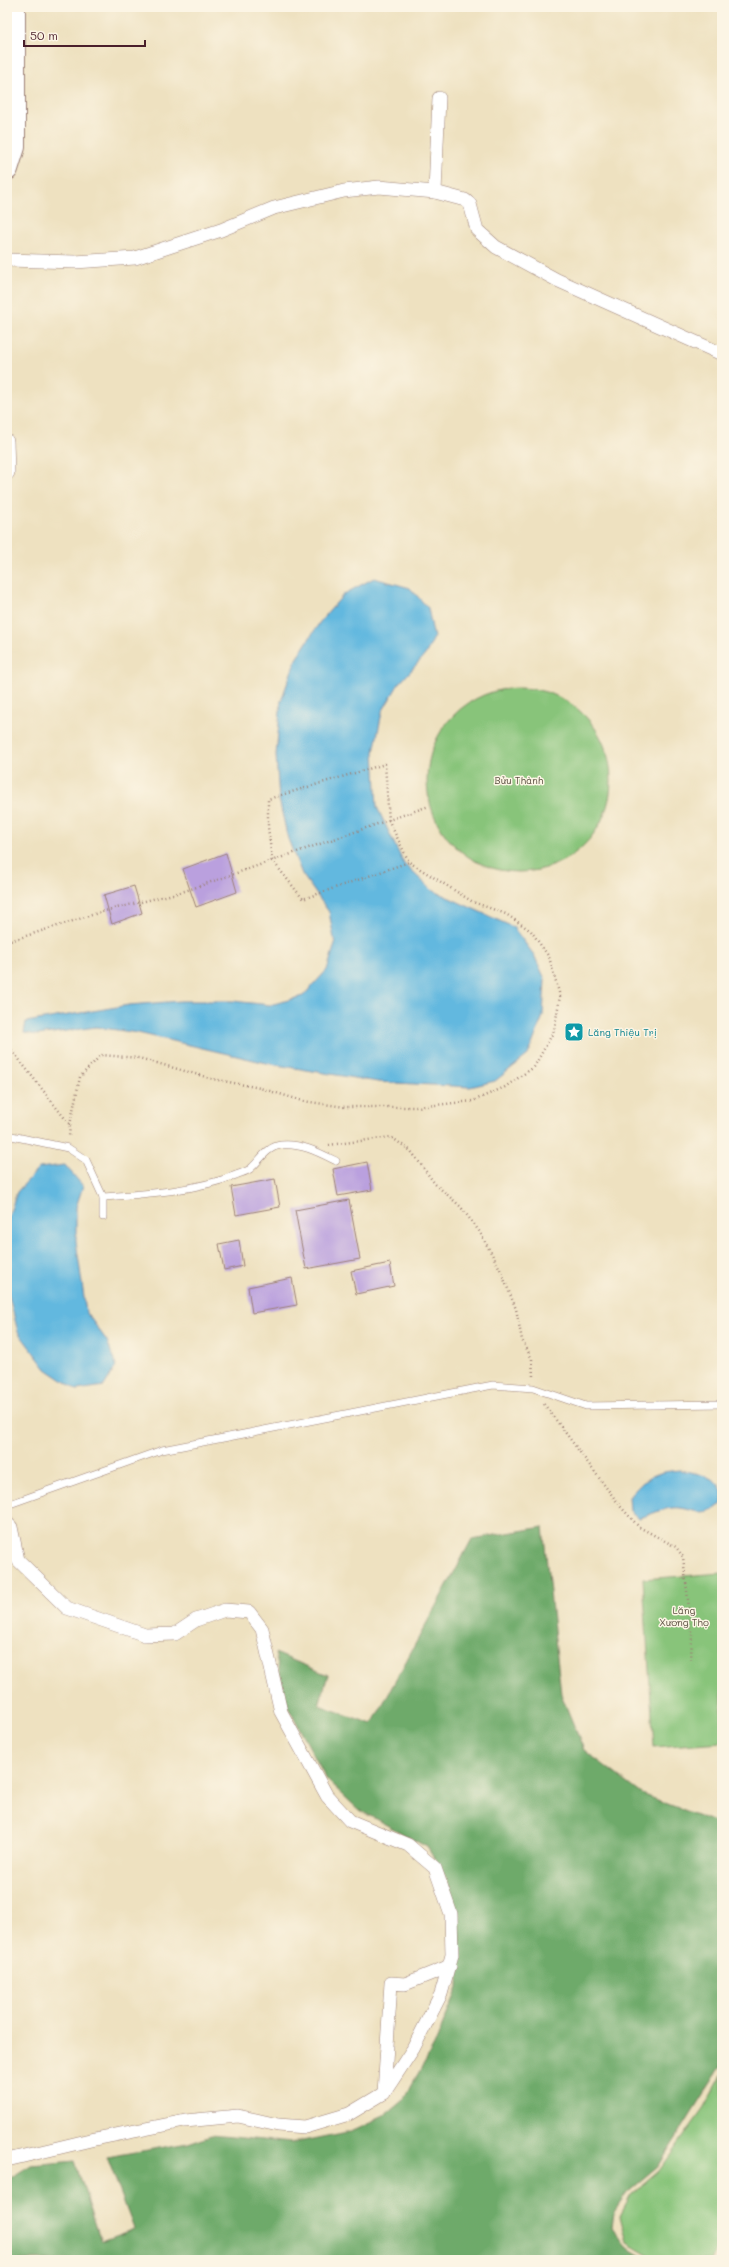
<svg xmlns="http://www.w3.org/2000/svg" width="729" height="2267" font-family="Mali,sans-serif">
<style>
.green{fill:#88c47a;stroke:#697252}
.forest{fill:#6eaa6a;stroke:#5c644a}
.water{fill:#62b8df;stroke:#566c85}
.building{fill:#baa0de}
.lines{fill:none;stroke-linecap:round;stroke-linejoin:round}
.lane-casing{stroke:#9c8076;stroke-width:8}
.street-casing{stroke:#9c8076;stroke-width:14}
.highway-casing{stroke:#9c8076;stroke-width:24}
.path{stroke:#9c8076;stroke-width:2.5;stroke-dasharray:1 3;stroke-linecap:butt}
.lane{stroke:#fff;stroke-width:7}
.street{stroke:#fff;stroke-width:13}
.highway{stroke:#fff;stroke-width:22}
.labels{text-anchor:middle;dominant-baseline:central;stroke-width:3;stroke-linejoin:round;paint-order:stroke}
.park-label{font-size:10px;fill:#5d5143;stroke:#fcf5e5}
.culture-label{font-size:10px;fill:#0d838f;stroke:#fcf5e5;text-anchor:start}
</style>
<rect width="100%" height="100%" fill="#fcf5e5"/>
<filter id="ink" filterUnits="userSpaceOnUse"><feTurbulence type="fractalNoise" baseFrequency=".025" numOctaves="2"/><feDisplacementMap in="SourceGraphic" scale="8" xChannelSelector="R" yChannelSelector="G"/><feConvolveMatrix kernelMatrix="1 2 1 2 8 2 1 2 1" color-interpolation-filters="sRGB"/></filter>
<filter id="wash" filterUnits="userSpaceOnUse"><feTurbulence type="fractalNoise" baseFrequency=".012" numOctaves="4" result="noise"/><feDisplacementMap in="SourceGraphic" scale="16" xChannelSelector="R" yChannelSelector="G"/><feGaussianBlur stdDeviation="0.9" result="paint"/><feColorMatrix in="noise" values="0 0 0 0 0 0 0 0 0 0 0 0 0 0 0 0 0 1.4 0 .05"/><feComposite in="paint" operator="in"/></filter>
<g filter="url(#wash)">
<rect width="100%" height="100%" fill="#eee1c0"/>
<g class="green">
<circle cx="519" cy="780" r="92"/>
<polygon points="722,1573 722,1742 654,1747 643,1579"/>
<polygon points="722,2074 722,2246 717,2246 711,2260 656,2260 627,2243 620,2216 631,2195 659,2171 704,2108"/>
</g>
<polygon class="forest" points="543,1527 561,1694 584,1750 642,1794 722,1825 722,2065 658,2167 627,2193 614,2212 612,2228 626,2247 648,2260 7,2260 7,2180 31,2165 75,2161 101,2241 134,2229 107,2157 188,2143 212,2135 293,2143 351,2131 384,2116 403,2100 434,2046 458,1988 459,1937 448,1881 427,1847 359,1810 327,1780 288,1707 275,1653 328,1675 319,1705 372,1724 472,1539"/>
<g class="water">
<polygon points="374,578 410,588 428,608 434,638 425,655 398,685 382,712 374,752 377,807 404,864 432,890 513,927 534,955 545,979 543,1016 528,1055 495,1081 470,1087 378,1082 271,1064 138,1033 96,1027 38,1035 24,1033 26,1022 129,1005 181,1001 233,1001 270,1005 303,996 327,970 335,944 329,912 302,874 288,839 279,799 276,755 281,701 296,659 320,622 344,594"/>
<polygon points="65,1165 83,1186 76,1207 76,1241 86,1312 107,1341 116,1366 104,1386 77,1390 46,1369 18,1332 7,1288 7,1221 17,1192 39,1168"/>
<path d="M 680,1470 C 693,1473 717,1475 722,1491 C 723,1495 722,1501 722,1504 C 695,1522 692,1503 666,1509 C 656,1511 648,1516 639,1518 L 630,1511 L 629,1497 C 646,1477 654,1472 680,1470 Z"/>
</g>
<g id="blocks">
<g class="building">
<polygon points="226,853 237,892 196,907 183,869"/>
<polygon points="134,886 142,913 112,924 104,895"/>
<polygon points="367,1162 372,1190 338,1196 333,1169"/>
<polygon points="275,1179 280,1207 236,1215 231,1187"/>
<polygon points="349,1200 360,1259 306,1269 295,1210"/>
<polygon points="239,1240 243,1266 224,1270 219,1244"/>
<polygon points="390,1263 394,1286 356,1294 351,1271"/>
<polygon points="292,1278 297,1305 252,1313 248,1287"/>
</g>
</g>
</g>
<g filter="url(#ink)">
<use href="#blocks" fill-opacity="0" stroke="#9c8076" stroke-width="1"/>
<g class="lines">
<g class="lane-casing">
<g id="lane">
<polyline points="7,1135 68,1148 86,1160 103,1197 103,1217"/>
<path d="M 103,1197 C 146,1194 195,1191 236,1175 C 240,1173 246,1172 250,1169 C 260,1161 266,1147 281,1145 C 301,1143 318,1152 336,1161"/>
<polyline points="7,1505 162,1450 493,1385 533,1388 586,1406 722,1404"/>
</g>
</g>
<g class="street-casing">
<g id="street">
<polyline points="435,192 439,98"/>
<polyline points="7,260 75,262 135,258 221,230 274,208 344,191 379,187 435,192 465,200 470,204 477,230 496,247 557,280 722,354"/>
<polyline points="7,441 8,473"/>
<polyline points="7,1523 11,1527 18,1560 67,1608 145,1635 175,1634 196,1620 225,1610 249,1612 262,1629 281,1712 327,1796 350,1821 408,1845 435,1868 451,1914 452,1955 441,1994 413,2049 384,2093 349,2114 305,2127 278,2125 238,2116 185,2121 95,2139 7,2160"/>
<polyline points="384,2093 391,1983 405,1984 450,1966"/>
</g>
</g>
<g class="highway-casing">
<polyline id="highway" points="7,169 14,147 14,7"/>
</g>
<g class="path">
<polyline points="7,942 101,912 185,891 429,806"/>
<polyline points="7,1044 70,1125 69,1137"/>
<polyline points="70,1125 80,1077 101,1055 139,1058 213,1079 260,1088 303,1101 345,1107 417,1107 473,1101 505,1087 534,1067 554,1031 560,996 549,957 531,931 506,914 473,902 409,862 389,821 385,764 268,799 268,827 272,860 303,899 409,862"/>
<polyline points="329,1145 391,1137 411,1151 435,1184 460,1206 479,1231 500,1269 516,1309 522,1340 532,1359 533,1376"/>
<polyline points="544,1404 620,1506 639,1527 676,1547 683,1557 689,1608 689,1623 692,1635 691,1660"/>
</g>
<use href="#lane" class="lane"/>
<use href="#street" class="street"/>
<use href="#highway" class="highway"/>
</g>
</g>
<defs>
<g id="sight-square" transform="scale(1)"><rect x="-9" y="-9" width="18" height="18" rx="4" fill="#0f9aa8" stroke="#fcf5e5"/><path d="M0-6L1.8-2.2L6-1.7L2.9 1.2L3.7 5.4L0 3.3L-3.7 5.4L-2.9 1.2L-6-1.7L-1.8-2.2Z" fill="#fff"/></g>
</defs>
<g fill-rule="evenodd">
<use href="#sight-square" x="574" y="1032"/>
</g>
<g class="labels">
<g class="park-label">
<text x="519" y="780">Bửu Thành</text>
<text x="684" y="1610">Lăng<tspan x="684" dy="12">Xương Thọ</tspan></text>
</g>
<g class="culture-label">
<text x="588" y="1032">Lăng Thiệu Trị</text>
</g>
</g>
<rect width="729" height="2267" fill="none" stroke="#fcf5e5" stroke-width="24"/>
<path d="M24 40v6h121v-6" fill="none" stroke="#4a1f2b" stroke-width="2"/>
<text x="30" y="40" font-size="12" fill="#4a1f2b" stroke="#fcf5e5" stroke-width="3" paint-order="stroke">50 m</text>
</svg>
